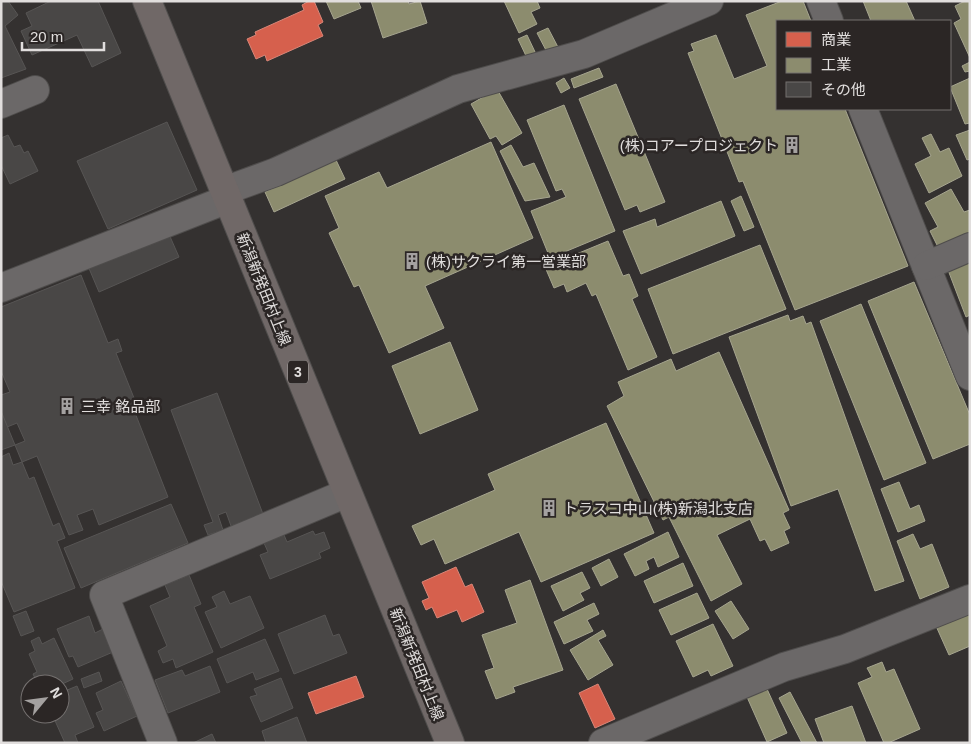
<svg xmlns="http://www.w3.org/2000/svg" width="971" height="744" font-family="Arial,'Noto Sans JP',sans-serif">
<style>
.shops{fill:#d6604d;stroke:#d98678}
.industry{fill:#8c8c6e;stroke:#a6a58f}
.building{fill:#494746;stroke:#575554}
.lines{fill:none;stroke-linecap:round;stroke-linejoin:round}
.street-casing{stroke:#4f4d4c;stroke-width:30}
.primary-casing{stroke:#4f4d4c;stroke-width:30}
.street{stroke:#6b6868;stroke-width:28}
.primary{stroke:#706867;stroke-width:28}
.labels{text-anchor:middle;dominant-baseline:central;stroke-width:5;stroke-linejoin:round;paint-order:stroke}
.shield{fill:#2b2625;stroke:#aaa7a6;stroke-width:1}
.shield-label{font-size:14px;font-weight:bold;fill:#e1dedd}
.poi-label{font-size:15px;fill:#e1dedd;stroke:#2b2625;text-anchor:start}
.street-label{font-size:15px;fill:#e1dedd;stroke:#2b2625}
</style>
<rect width="100%" height="100%" fill="#343130"/>
<g class="shops">
<polygon points="309,1 314,1 323,22 318,25 323,36 267,61 265,55 256,59 247,39 256,35 255,32 304,10 302,5"/>
<polygon points="456,567 465,587 472,584 484,612 462,622 457,610 437,618 432,607 426,610 422,601 429,598 422,582"/>
<polygon points="356,676 364,697 316,714 308,693"/>
<polygon points="598,684 615,719 595,728 579,693"/>
</g>
<g class="industry">
<polygon points="326,1 358,1 361,8 334,19"/>
<polygon points="371,1 408,1 409,4 420,1 427,23 383,38"/>
<polygon points="504,1 537,1 540,8 531,12 537,24 519,33"/>
<polygon points="782,1 803,1 811,21 777,21 777,109 845,109 908,266 795,310 743,181 739,182 688,53 694,51 691,44 716,35 734,79 767,66 746,15"/>
<polygon points="863,1 906,1 915,21 871,21"/>
<polygon points="965,1 970,1 970,58 954,23 961,19 955,6"/>
<polygon points="548,28 559,49 548,54 537,33"/>
<polygon points="527,35 536,54 527,58 518,39"/>
<polygon points="970,62 970,71 965,72 962,66"/>
<polygon points="599,68 603,77 574,88 571,79"/>
<polygon points="564,78 570,88 561,93 556,83"/>
<polygon points="970,78 970,123 965,124 950,87"/>
<polygon points="616,84 665,202 640,212 637,205 625,210 579,99"/>
<polygon points="497,89 522,133 502,145 496,136 490,139 471,104"/>
<polygon points="564,105 615,231 550,258 531,211 566,197 562,189 556,191 527,120"/>
<polygon points="970,130 970,159 967,160 956,135"/>
<polygon points="931,134 940,152 949,148 962,176 929,193 915,164 931,156 922,138"/>
<polygon points="491,142 533,238 425,286 444,328 389,353 359,285 354,287 329,233 339,228 325,196 379,172 387,188"/>
<polygon points="511,145 523,167 534,163 550,197 525,201 500,151"/>
<polygon points="336,160 345,179 274,212 265,192"/>
<polygon points="951,189 964,212 970,210 970,235 940,251 930,231 938,227 925,203"/>
<polygon points="741,196 754,227 744,231 731,201"/>
<polygon points="721,201 735,236 641,274 623,231 655,219 657,227"/>
<polygon points="608,241 623,276 629,274 638,296 632,299 657,357 628,370 596,294 592,296 586,283 567,292 564,284 554,288 545,267"/>
<polygon points="760,245 786,309 673,354 648,289"/>
<polygon points="970,262 970,315 966,317 948,270"/>
<polygon points="914,282 970,415 970,444 933,459 868,301"/>
<polygon points="861,304 926,463 884,480 820,321"/>
<polygon points="788,315 790,321 803,316 806,324 811,322 904,581 875,591 838,489 791,506 729,337"/>
<polygon points="450,342 478,410 420,434 392,366"/>
<polygon points="719,352 789,510 783,513 790,528 784,531 789,543 771,551 765,539 760,541 750,519 717,535 742,584 711,601 669,517 663,520 607,406 624,396 618,382 671,359 676,371"/>
<polygon points="606,423 654,533 541,582 519,532 445,564 434,539 421,545 412,526 495,490 488,474"/>
<polygon points="899,482 910,509 919,505 925,521 898,532 881,489"/>
<polygon points="668,532 679,557 658,567 654,557 646,561 649,569 635,576 624,554"/>
<polygon points="913,534 920,549 932,544 949,587 920,599 897,541"/>
<polygon points="609,559 618,577 601,586 592,568"/>
<polygon points="683,563 693,586 654,603 644,581"/>
<polygon points="582,572 590,588 580,593 584,600 563,611 551,586"/>
<polygon points="530,580 563,670 513,687 515,692 496,699 485,671 494,668 482,635 517,623 505,590"/>
<polygon points="697,593 709,618 671,635 659,610"/>
<polygon points="731,601 749,629 733,639 715,611"/>
<polygon points="594,603 599,614 587,620 593,631 564,644 554,622"/>
<polygon points="970,611 970,646 949,655 936,626"/>
<polygon points="713,624 733,666 711,676 708,670 693,677 676,641"/>
<polygon points="603,630 606,636 598,640 613,665 588,680 570,650"/>
<polygon points="882,662 886,672 894,669 920,729 888,743 884,743 858,683 872,677 867,668"/>
<polygon points="767,689 787,733 767,742 747,697"/>
<polygon points="790,692 817,743 802,743 779,698"/>
<polygon points="852,706 866,743 824,743 815,719"/>
</g>
<g class="building">
<polygon points="1,1 8,1 18,15 5,26 26,69 1,78"/>
<polygon points="51,1 98,1 121,53 92,67 77,35 32,55 21,31 32,26 26,13"/>
<polygon points="167,122 197,190 108,229 77,161"/>
<polygon points="8,135 14,147 20,145 24,153 28,151 38,171 10,184 1,165 1,138"/>
<polygon points="168,232 179,257 99,292 88,266"/>
<polygon points="81,275 108,343 118,339 122,351 116,353 134,398 130,400 168,497 99,525 93,509 77,515 83,530 69,535 37,456 22,462 15,445 25,441 17,423 7,427 1,411 1,395 10,392 1,371 1,307"/>
<polygon points="217,393 263,514 231,526 226,512 218,515 223,530 208,535 204,525 213,522 171,410"/>
<polygon points="1,411 15,445 1,450"/>
<polygon points="9,453 13,465 22,462 29,479 34,477 53,526 59,523 65,538 57,541 75,588 14,612 1,581 1,457"/>
<polygon points="171,504 188,543 81,588 64,548"/>
<polygon points="313,531 315,535 324,532 330,548 319,553 321,558 270,579 260,555 268,552 264,543 284,535 287,542"/>
<polygon points="189,575 201,604 194,607 213,652 176,668 173,659 163,663 158,651 167,646 150,606 170,597 165,585"/>
<polygon points="224,591 230,604 250,596 264,628 221,648 205,612 217,607 212,597"/>
<polygon points="26,611 34,631 21,636 13,616"/>
<polygon points="325,615 333,636 339,634 347,653 294,674 278,634"/>
<polygon points="89,616 95,633 103,629 113,652 78,667 73,656 69,657 57,629"/>
<polygon points="39,637 42,644 54,638 73,679 60,685 38,684 33,674 37,672 29,654 35,651 31,641"/>
<polygon points="265,639 279,671 256,680 253,672 227,683 217,659"/>
<polygon points="210,666 220,692 168,713 155,680 182,670 185,676"/>
<polygon points="99,672 102,681 84,688 81,679"/>
<polygon points="281,678 293,708 261,722 250,697 257,695 254,689"/>
<polygon points="121,681 137,716 104,731 96,713 103,710 96,693"/>
<polygon points="77,686 94,727 75,735 78,743 65,743 52,714 60,714 60,693"/>
<polygon points="297,717 307,743 266,743 262,731"/>
<polygon points="212,734 216,743 193,743"/>
</g>
<g class="lines">
<g class="street-casing">
<g id="street">
<polyline points="821,1 829,21"/>
<polyline points="1,104 35,90"/>
<polyline points="863,109 970,376"/>
<polyline points="224,191 276,172 458,89 584,54 709,1"/>
<polyline points="926,266 970,247"/>
<polyline points="1,288 228,199"/>
<polyline points="163,743 104,595 347,493"/>
<polyline points="603,743 784,667 845,649 970,599"/>
</g>
</g>
<g class="primary-casing">
<polyline id="primary" points="147,1 450,743"/>
</g>
<use href="#street" class="street"/>
<use href="#primary" class="primary"/>
</g>
<defs>
<g id="building-bare" transform="scale(1.35)"><path d="M-4-6H4V6H1V3H-1V6H-4ZM-2.5-4.3h1.7v1.8h-1.7ZM.8-4.3h1.7v1.8H.8ZM-2.5-1h1.7V.8h-1.7ZM.8-1h1.7V.8H.8Z" fill="#a4a1a0" stroke="#2b2625" stroke-width="2.5" paint-order="stroke"/></g>
</defs>
<g fill-rule="evenodd">
<use href="#building-bare" x="792" y="145"/>
<use href="#building-bare" x="412" y="261"/>
<use href="#building-bare" x="67" y="406"/>
<use href="#building-bare" x="549" y="508"/>
</g>
<g class="labels">
<rect class="shield" x="288" y="360.5" width="20" height="23" rx="4"/>
<g class="shield-label">
<text x="298" y="372">3</text>
</g>
<g class="poi-label">
<text x="778" y="145" text-anchor="end">(株)コアープロジェクト</text>
<text x="426" y="261">(株)サクライ第一営業部</text>
<text x="81" y="406">三幸 銘品部</text>
<text x="563" y="508">トラスコ中山(株)新潟北支店</text>
</g>
<g class="street-label">
<text transform="translate(264 289) rotate(68)">新潟新発田村上線</text>
<text transform="translate(417 664) rotate(68)">新潟新発田村上線</text>
</g>
</g>
<rect width="971" height="744" fill="none" stroke="#e1dedd" stroke-width="5"/>
<rect x="776" y="20" width="175" height="90" fill="#2b2625" stroke="#74706f"/>
<rect x="786" y="32" width="25" height="15" fill="#d6604d" stroke="#74706f"/>
<text x="821" y="45" font-size="15" fill="#e1dedd">商業</text>
<rect x="786" y="58" width="25" height="15" fill="#8c8c6e" stroke="#74706f"/>
<text x="821" y="70" font-size="15" fill="#e1dedd">工業</text>
<rect x="786" y="82" width="25" height="15" fill="#494746" stroke="#74706f"/>
<text x="821" y="95" font-size="15" fill="#e1dedd">その他</text>
<g transform="translate(45 699) rotate(61)"><circle r="24" fill="#2b2625" stroke="#74706f"/>
<path d="M0-4L9 19L0 12L-9 19Z" fill="#a4a1a0"/>
<text y="-8" font-size="14" font-weight="bold" text-anchor="middle" fill="#e1dedd">N</text>
</g>
<path d="M22 42v8h82v-8" fill="none" stroke="#e1dedd" stroke-width="2.5"/>
<text x="30" y="42" font-size="15" fill="#e1dedd" stroke="#2b2625" stroke-width="4" paint-order="stroke">20 m</text>
</svg>
